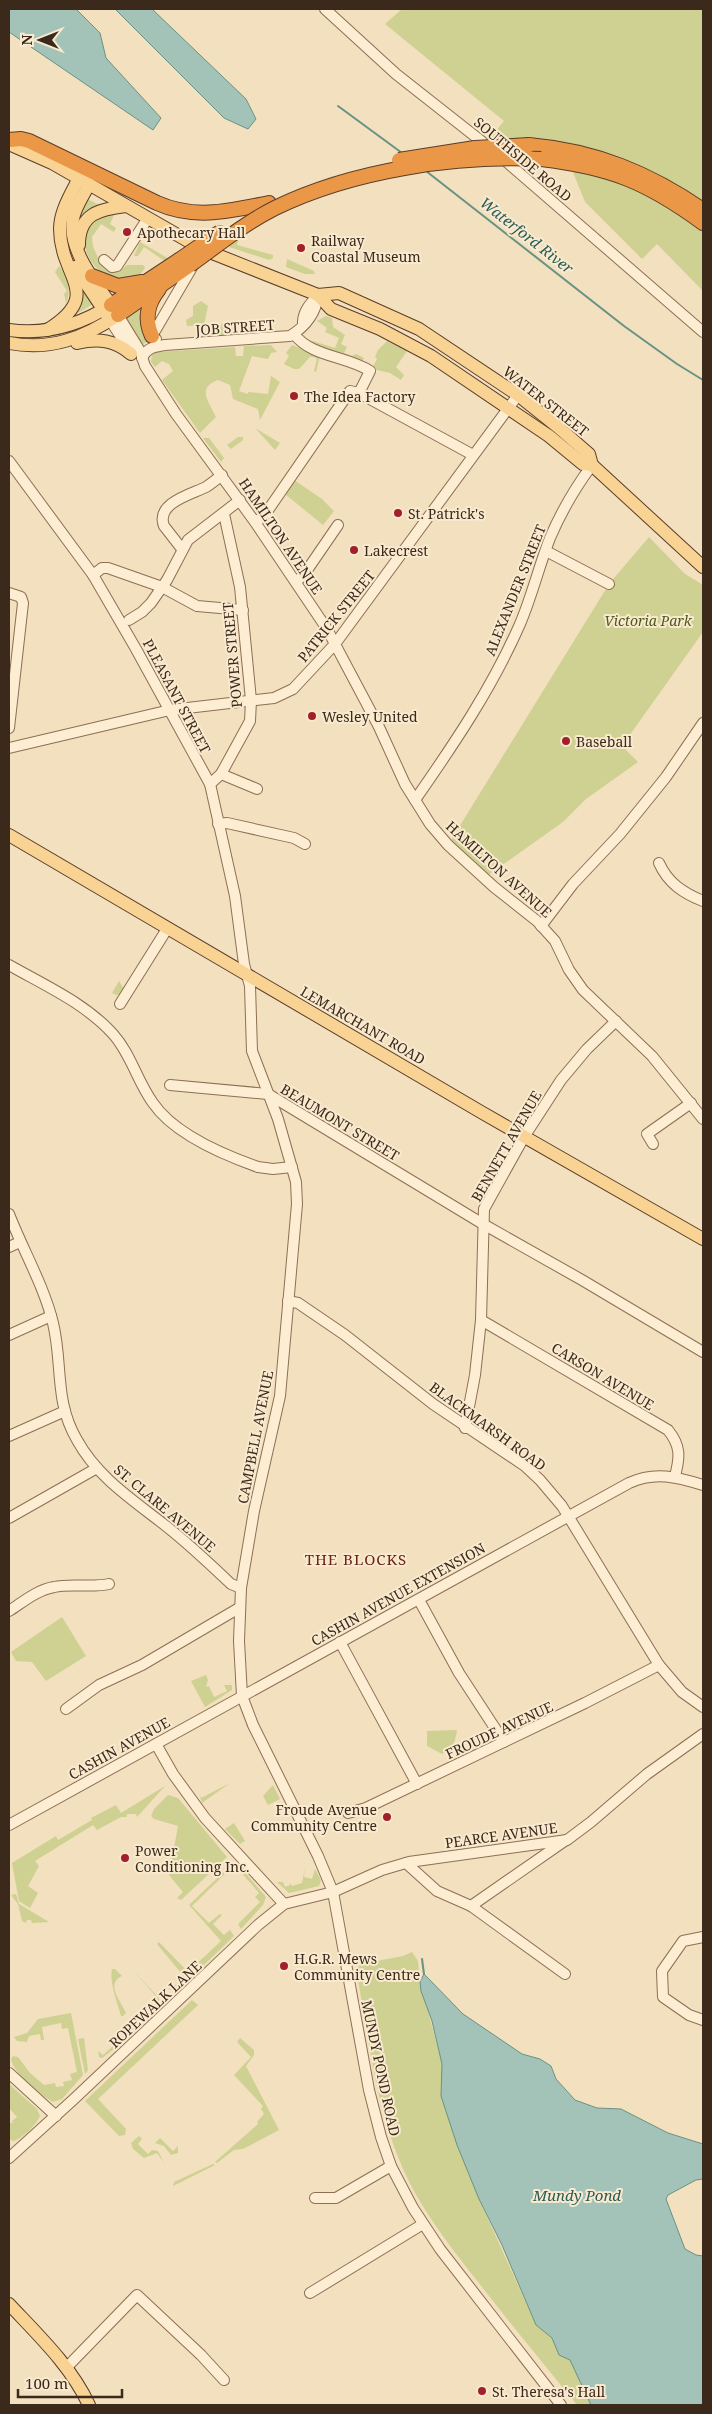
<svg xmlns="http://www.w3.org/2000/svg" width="712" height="2414" font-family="'Noto Serif',serif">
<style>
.green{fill:#ced192}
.water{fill:#a3c3b8;stroke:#699285}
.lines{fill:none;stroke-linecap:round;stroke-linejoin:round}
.stream{stroke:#699285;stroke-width:2}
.minor-casing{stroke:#8d6f55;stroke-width:12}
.major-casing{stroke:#5a3d2a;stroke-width:14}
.highway-casing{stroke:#5a3d2a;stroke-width:16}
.minor{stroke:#fcedd3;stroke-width:10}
.major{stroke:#f9d393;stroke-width:12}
.highway{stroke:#ea9847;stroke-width:14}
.highway-bridge-casing{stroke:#5a3d2a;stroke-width:16;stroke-linecap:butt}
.highway-bridge{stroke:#ea9847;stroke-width:14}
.poi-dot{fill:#a22029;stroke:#f9eacf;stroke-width:2}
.labels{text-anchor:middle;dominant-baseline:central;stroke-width:4;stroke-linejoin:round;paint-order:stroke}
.street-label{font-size:14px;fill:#3b291b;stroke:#f9eacf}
.poi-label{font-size:14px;fill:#3b291b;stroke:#f9eacf;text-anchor:start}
.park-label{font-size:14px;font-style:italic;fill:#4e5920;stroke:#f9eacf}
.water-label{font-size:15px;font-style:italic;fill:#295c55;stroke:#f9eacf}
.neighbourhood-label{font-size:15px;letter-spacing:1px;fill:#6b2317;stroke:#f9eacf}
</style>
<rect width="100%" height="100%" fill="#f2e0bf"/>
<g class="green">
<polygon points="402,9 703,9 703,291 657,244 642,259 585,202 573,172 542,140 487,142 504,121 385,24"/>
<polygon points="88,199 101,206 78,224 81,211"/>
<path d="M 108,215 L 114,215 L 110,224 L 116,228 L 114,232 L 101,224 L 92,237 C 92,252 103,270 119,272 L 127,265 L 143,265 L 145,267 C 142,274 138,277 131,279 C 111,284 93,270 86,251 C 84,244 86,237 86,231 L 97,219 Z"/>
<polygon points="239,237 237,245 273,255 273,258 269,260 226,246"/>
<polygon points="140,242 183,267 181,272 144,247 138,256 134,256"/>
<polygon points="287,259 314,271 315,274 305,274 286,267"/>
<path d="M 59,266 C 71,279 72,299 61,312 L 66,303 L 64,294 L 67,291 L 55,272 Z"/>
<polygon points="81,290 93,304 73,316"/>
<polygon points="201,301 208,306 204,325 187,326 186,320 193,316 193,306"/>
<polygon points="143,303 148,341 140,346 126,319"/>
<polygon points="326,316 332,318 333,327 345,335 341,344 347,347 344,353 352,356 356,354 364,358 361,363 316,345 306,339 335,348 339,338 325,332 327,328 317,321"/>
<polygon points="222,323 249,334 199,337 217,334"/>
<polygon points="387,341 407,351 396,367 404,375 401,380 390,373 372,369 377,359 375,357 378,350"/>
<path d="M 271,345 L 277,352 L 271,353 L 268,359 L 252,356 L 239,391 L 248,394 L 248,392 L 268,394 L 271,376 L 280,382 L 260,420 L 258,409 L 233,399 L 230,385 L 218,380 C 196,388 209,402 216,417 L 200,433 L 162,380 L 173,371 L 169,364 L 162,361 L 155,367 L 151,362 L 152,353 L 155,352 L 235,347 L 236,356 L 243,356 L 244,346 Z"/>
<polygon points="292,345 320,356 316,372 314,371 317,359 314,357 310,357 299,369 294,369 284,364 289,356 286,353"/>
<polygon points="255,428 280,443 275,450"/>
<polygon points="238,437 243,437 243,440 231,449 227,445"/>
<polygon points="203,438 209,438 224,458 221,462"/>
<polygon points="294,480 322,499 334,511 323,525 285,494"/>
<polygon points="649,537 685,574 703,585 703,632 622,746 638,762 586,799 563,822 484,878 448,845 609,584"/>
<polygon points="119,981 124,989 121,994 116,995 112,993"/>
<polygon points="62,1617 86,1656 46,1681 32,1662 16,1661 11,1652"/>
<polygon points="206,1675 208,1680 206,1687 209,1686 214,1697 227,1691 224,1685 232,1685 232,1690 205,1707 191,1681"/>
<path d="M 457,1730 C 455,1743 453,1748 442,1754 L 427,1746 L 427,1731 Z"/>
<polygon points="230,1783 202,1803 199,1793 201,1798"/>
<polygon points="273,1785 280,1799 268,1805 263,1796"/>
<polygon points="165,1786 137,1817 136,1814 127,1814 127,1817 121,1817 97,1830 93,1825 35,1861 39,1866 28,1886 38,1893 30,1908 19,1901 12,1863 56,1836 58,1840 92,1820 91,1818 116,1805 121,1813"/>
<polygon points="168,1795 178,1798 227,1857 181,1900 177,1898 183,1892 169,1875 178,1826 154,1819 151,1816 154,1809"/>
<polygon points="234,1823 245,1841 240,1844 225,1829"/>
<path d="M 236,1863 L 192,1906 L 209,1923 L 220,1914 L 222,1915 L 213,1924 L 224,1935 L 230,1930 L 234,1936 L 178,1990 L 171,1990 L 166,1986 C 175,1988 182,1982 182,1974 L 157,1944 L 159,1942 L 188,1972 L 221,1941 L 189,1905 L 232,1864 Z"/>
<polygon points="305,1868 304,1877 312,1879 315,1869 321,1880 319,1886 289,1893 277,1882 283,1882 285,1887 290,1885 290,1883 292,1886 302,1883"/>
<polygon points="242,1869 266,1897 263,1905 241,1929 238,1924 260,1902 255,1897 259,1893 240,1871"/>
<polygon points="16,1894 19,1904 49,1922 32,1923 31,1920 27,1920 26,1923 22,1921 18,1904 11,1895"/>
<path d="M 412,1952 L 418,1961 L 420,1982 L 479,2199 L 536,2325 L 552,2338 L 559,2355 L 570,2359 L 591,2405 L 577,2405 C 545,2366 513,2327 482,2287 C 453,2250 419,2208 401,2164 C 375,2104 368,2033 356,1969 L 361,1964 L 403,1956 Z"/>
<path d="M 112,1969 L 115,1969 L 122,1976 C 105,1983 121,2002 126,2013 L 123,2016 L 121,2016 C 118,2003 109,1983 112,1969 Z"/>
<polygon points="132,1969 159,1998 159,2008 128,2038 102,2058 99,2057 98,2051 103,2055 129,2032 124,2027 141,2019 156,2005 155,1995"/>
<polygon points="192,2000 198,2005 98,2099 126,2129 125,2135 119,2136 85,2101"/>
<path d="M 71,2013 L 83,2075 L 62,2099 L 53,2102 C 41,2095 13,2073 11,2059 L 13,2056 L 18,2057 L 30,2073 L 44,2085 L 55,2083 L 56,2087 L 64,2086 L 63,2082 L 72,2080 L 70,2074 L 77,2072 L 68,2028 L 62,2029 L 61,2023 L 42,2027 L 44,2040 L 41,2040 L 40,2034 L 29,2036 L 27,2042 L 17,2041 L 14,2037 L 27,2033 L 38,2019 Z"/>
<polygon points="84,2038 88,2070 85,2074 78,2039"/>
<polygon points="240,2038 254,2050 254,2055 246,2066 279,2130 243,2149 234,2150 217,2163 215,2162 258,2124 257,2122 264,2114 261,2109 263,2106 234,2075 251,2057 237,2042"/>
<path d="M 9,2084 L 37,2109 L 40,2116 C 36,2125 22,2139 13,2141 L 9,2139 L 9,2123 L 13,2123 L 12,2121 L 17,2117 L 9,2108 Z"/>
<polygon points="139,2136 142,2139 138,2144 148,2154 152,2150 158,2151 164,2163 157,2153 144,2158 133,2149 131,2143"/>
<polygon points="160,2138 173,2151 178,2146 178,2153 171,2155 164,2146 155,2143"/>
<polygon points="213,2164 215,2165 173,2186 174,2182"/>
</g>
<g class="water">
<polygon points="9,9 76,9 100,33 106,58 161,118 153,130 9,32"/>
<polygon points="115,9 152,9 246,99 256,119 248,129 224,118"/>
<polygon points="424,1974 463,2014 522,2054 540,2059 551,2066 556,2079 575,2100 597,2108 621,2109 668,2133 703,2144 703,2179 696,2180 668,2195 666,2199 685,2249 696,2255 703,2256 703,2405 591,2405 570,2360 559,2355 552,2338 536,2325 502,2245 479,2199 457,2145 441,2096 442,2064 432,2021 421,1991 420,1982"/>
</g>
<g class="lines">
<g class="stream">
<polyline points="338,106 402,153"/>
<polyline points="426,171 624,326 677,364 703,380"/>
<polyline points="422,1959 424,1974"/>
</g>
<g class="minor-casing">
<g id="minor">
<polyline points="325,9 396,74 490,148"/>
<polyline points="501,157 703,332"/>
<polyline points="104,260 112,267 117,266 148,218"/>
<polyline points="118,315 140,351 145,366 176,414 255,522 327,629 379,727 405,784 430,824 448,845 494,887 537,921 555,941 569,970 583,990 652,1056 703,1119"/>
<polyline points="110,320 130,351"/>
<path d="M 303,325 C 302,312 310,304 318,295"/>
<path d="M 294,334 C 311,357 347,356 370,371 L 359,393"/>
<polyline points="156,339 152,336 194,264"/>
<path d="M 142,358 C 147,347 155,347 165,345 L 290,336 C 306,326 316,314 318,295"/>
<polyline points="9,461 93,575 136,649 210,784 235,896 244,964 250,986 252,1051 278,1119 296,1182 297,1204 280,1396 254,1511 241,1588 239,1641 242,1696 253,1725 318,1856 333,1892 369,2090 381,2137 391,2166 413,2208 440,2249 561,2405"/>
<polyline points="255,522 264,516 350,391 359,393 473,455"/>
<path d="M 182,549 L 164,526 C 155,503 192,494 206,487 C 212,483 217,479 222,475"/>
<polyline points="546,551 609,584"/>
<polyline points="93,575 102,568 108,568 162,587 197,606 243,610"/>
<polyline points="296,581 303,576 338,525"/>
<polyline points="9,593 21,597 23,603 9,728"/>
<polyline points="129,620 142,612 151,603 167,580 188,540 240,500"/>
<polyline points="9,748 170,710 274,698 293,689 335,644 518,395"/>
<polyline points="221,774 257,789"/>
<polyline points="210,784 221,774 250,721 251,700 240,587 224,514"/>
<path d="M 415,800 C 454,744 492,688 520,624 C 532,596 539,566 550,538 C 561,512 575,488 592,465"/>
<polyline points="218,824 227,823 294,838 305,844"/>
<path d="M 659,863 C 668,883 683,893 703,901"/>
<polyline points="541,926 573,884 620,834 666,777 703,723"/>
<path d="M 9,965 C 44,985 85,1003 113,1034 C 131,1054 137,1081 153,1103 C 174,1134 224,1155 258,1167 L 273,1169 L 292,1167"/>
<polyline points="120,1004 167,929"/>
<polyline points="170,1085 268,1094 483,1224 582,1280 703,1352"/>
<polyline points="653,1144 647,1134 691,1103"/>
<path d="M 9,1214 C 23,1250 44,1286 53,1323 C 63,1364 54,1401 77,1440 C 98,1478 133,1500 166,1526 C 189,1544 210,1564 231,1584 L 241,1588"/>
<polyline points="9,1247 20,1242"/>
<polyline points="288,1301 298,1303 345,1335 433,1404 525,1466 540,1480 562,1506 659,1665 682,1692 703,1707"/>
<path d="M 481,1320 L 668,1430 C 681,1446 680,1457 675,1476"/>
<polyline points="9,1335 51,1316"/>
<polyline points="465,1428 475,1375 481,1320 484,1209 524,1137 561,1080 587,1049 616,1021"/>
<polyline points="9,1436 65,1411"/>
<polyline points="9,1518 97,1468"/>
<polyline points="419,1600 459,1673 504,1742"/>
<path d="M 9,1611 C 23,1602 37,1590 54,1587 C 72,1583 91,1588 109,1584"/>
<polyline points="340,1642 417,1784"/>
<polyline points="66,1709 99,1685 142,1665 239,1608"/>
<polyline points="156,1744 173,1774 205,1818 284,1904"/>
<polyline points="348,1813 366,1808 585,1703 659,1665"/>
<path d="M 9,1825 L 629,1483 C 655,1471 677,1477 703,1485"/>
<polyline points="406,1863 437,1891 471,1906 565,1974"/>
<polyline points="471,1906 566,1840"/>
<polyline points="703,1937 683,1941 662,1971 663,1997 689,2015 703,2020"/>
<polyline points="9,2073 56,2116"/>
<polyline points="9,2158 74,2099 258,1925 284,1904 333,1892 382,1870 409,1862 567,1840 591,1822 647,1774 703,1734"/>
<polyline points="315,2198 336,2198 391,2166"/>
<polyline points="310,2293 423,2224"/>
<polyline points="66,2368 137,2295 201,2355 224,2380"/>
</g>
</g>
<g class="major-casing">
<g id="major">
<polyline points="9,144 52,163 202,249 318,295 331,309 380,329 431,356 549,436 583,464 592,465"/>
<path d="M 79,245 C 79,214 99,209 126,206"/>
<polyline points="75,267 107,315"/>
<polyline points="318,295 339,293 419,329 518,395 558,427 589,454 592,465"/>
<path d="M 9,330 C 46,335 80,325 111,305"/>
<path d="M 47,330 C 105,294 60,278 60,229 C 60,211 71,194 79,178"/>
<path d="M 9,343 C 50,351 84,338 118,315 C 101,289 67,252 73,219 C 75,207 84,195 89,184"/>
<path d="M 77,343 C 98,338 115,340 131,354"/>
<polyline points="592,465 703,567"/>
<polyline points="9,835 481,1112 703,1239"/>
<path d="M 9,2304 C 38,2335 71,2366 89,2405"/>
</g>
</g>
<g class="highway-casing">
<g id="highway">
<path d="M 9,140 L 21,139 L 29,141 L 157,203 C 195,220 230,211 269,203"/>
<path d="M 529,145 C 596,151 649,173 703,210"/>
<path d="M 541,159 C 610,167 647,182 703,223"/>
<polyline points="92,276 118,286 142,282"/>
<polyline points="111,305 179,260"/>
<polyline points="118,315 190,265"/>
<path d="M 152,336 C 144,319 147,304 159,289"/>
</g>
</g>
<use href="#minor" class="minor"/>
<use href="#major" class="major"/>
<use href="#highway" class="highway"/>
<g class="highway-bridge-casing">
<g id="highway-bridge">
<polyline points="399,160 475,148 529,145"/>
<polyline points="179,260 220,232"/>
<path d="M 190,265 C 218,245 245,223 275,208 C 353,170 456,155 541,159"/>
</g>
</g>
<use href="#highway-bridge" class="highway-bridge"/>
</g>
<g class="poi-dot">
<circle cx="127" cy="232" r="5"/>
<circle cx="301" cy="248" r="5"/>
<circle cx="294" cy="396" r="5"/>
<circle cx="398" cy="513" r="5"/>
<circle cx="354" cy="550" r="5"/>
<circle cx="312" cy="716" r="5"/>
<circle cx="566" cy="741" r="5"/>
<circle cx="387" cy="1817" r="5"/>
<circle cx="125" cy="1858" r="5"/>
<circle cx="284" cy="1966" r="5"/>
<circle cx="482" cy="2391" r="5"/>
</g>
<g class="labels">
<g class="street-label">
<text transform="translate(523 159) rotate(40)">SOUTHSIDE ROAD</text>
<text transform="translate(235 327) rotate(-4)">JOB STREET</text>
<text transform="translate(546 401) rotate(38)">WATER STREET</text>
<text transform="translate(281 536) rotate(56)">HAMILTON AVENUE</text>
<text transform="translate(515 590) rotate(-68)">ALEXANDER STREET</text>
<text transform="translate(336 616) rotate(-51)">PATRICK STREET</text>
<text transform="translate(232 655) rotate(-95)">POWER STREET</text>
<text transform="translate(177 696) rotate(62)">PLEASANT STREET</text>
<text transform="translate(499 869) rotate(42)">HAMILTON AVENUE</text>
<text transform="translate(363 1025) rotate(30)">LEMARCHANT ROAD</text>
<text transform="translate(340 1122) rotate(31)">BEAUMONT STREET</text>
<text transform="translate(506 1146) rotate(-60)">BENNETT AVENUE</text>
<text transform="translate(603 1376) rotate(31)">CARSON AVENUE</text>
<text transform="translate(488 1426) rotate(36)">BLACKMARSH ROAD</text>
<text transform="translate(255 1437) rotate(-79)">CAMPBELL AVENUE</text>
<text transform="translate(165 1508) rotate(40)">ST. CLARE AVENUE</text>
<text transform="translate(398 1594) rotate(-29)">CASHIN AVENUE EXTENSION</text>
<text transform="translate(499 1730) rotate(-25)">FROUDE AVENUE</text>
<text transform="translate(119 1748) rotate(-29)">CASHIN AVENUE</text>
<text transform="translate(501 1835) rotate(-8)">PEARCE AVENUE</text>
<text transform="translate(155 2004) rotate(-43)">ROPEWALK LANE</text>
<text transform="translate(381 2068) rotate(78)">MUNDY POND ROAD</text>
</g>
<g class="poi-label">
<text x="137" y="232">Apothecary Hall</text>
<text x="311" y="240">Railway<tspan x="311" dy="16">Coastal Museum</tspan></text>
<text x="304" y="396">The Idea Factory</text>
<text x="408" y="513">St. Patrick's</text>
<text x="364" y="550">Lakecrest</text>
<text x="322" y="716">Wesley United</text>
<text x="576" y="741">Baseball</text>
<text x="377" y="1809" text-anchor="end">Froude Avenue<tspan x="377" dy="16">Community Centre</tspan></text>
<text x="135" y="1850">Power<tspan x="135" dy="16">Conditioning Inc.</tspan></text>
<text x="294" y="1958">H.G.R. Mews<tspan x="294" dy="16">Community Centre</tspan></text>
<text x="492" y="2391">St. Theresa's Hall</text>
</g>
<g class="park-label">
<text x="648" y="620">Victoria Park</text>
</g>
<g class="water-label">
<text transform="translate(527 235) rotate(38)">Waterford River</text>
<text x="577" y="2195">Mundy Pond</text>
</g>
<g class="neighbourhood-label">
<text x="356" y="1559">THE BLOCKS</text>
</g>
</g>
<rect width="712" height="2414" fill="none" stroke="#3b291b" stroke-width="20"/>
<g transform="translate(40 40) rotate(270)" stroke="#f9eacf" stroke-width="4" paint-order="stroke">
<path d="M0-4L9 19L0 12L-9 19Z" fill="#3b291b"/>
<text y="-8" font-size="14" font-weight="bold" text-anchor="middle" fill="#3b291b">N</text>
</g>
<path d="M18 2389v8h104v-8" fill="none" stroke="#3b291b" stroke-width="2.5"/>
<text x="25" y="2389" font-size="15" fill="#3b291b" stroke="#f9eacf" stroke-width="4" paint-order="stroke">100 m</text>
</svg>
